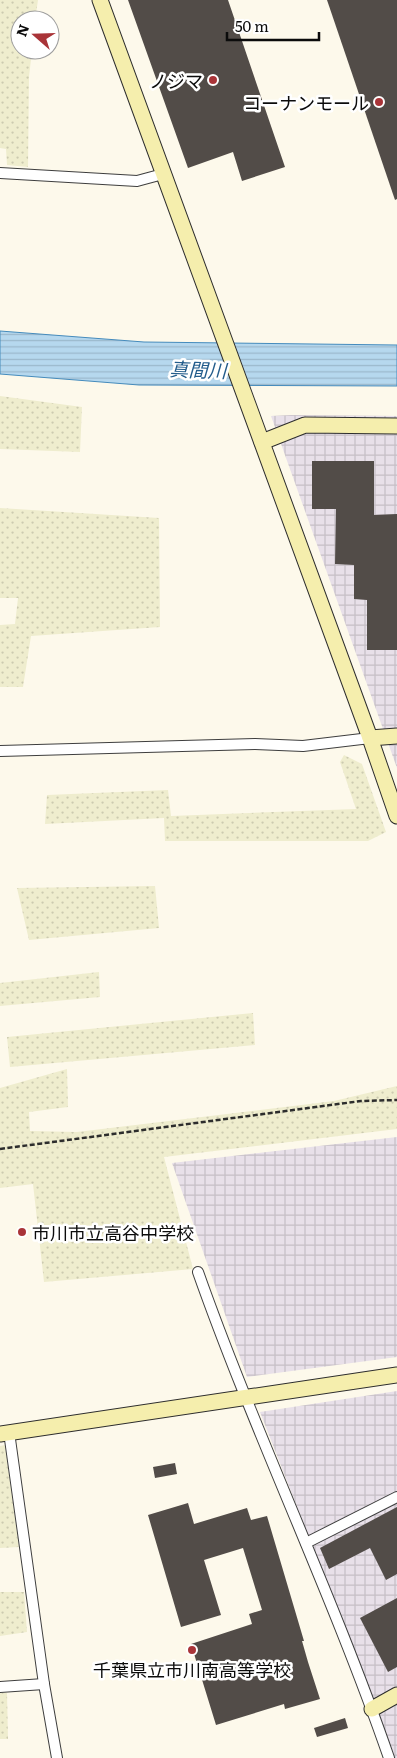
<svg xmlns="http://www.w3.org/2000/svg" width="397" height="1758" font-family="Literata,'Noto Sans JP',serif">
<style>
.industrial{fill:url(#industrial-grid)}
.farmland{fill:url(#farmland-dots)}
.water{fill:url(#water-rules);stroke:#458bbc}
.building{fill:#524c48}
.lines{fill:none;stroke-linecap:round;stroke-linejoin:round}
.street-casing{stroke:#3e3e3e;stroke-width:12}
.secondary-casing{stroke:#2d2d2d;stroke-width:17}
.path{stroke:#2d2d2d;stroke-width:2.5;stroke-dasharray:5 2.5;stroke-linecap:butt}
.street{stroke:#fff;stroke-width:10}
.secondary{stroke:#f5eead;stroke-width:15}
.poi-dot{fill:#a93438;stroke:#fff;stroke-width:2}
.labels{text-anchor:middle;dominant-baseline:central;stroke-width:5;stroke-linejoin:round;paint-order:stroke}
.poi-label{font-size:18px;fill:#0b0b0b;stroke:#fff;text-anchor:end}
.water-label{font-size:19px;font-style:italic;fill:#245d8c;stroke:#fff}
</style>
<defs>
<pattern id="industrial-grid" width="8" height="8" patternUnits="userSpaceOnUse" patternTransform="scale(1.25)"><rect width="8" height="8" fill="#e8e0e9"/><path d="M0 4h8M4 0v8" fill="none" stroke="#c6bfc6"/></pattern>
<pattern id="farmland-dots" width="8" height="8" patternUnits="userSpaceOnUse" patternTransform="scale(1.25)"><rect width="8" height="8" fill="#efedce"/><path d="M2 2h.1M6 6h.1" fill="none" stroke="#cccab0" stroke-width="1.8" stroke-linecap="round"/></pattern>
<pattern id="water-rules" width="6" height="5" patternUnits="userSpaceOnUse" patternTransform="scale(1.25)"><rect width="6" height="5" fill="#b6d8ee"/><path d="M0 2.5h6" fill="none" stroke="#9bb8cb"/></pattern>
</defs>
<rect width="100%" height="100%" fill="#fdf9eb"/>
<g class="industrial">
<polygon points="291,415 397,416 397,768 271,416"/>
<polygon points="397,1137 397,1357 247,1377 172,1163"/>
<polygon points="397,1391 397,1758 395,1758 260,1412"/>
</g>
<g class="farmland">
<polygon points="0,0 38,0 35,20 20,20 20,50 32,50 29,77 28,167 7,165 6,149 0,148"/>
<polygon points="0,396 82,407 80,452 0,449"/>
<polygon points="0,508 159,518 160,627 31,636 23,687 0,687 0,625 15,624 18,598 0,598"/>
<polygon points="344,755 362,764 386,832 368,841 165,841 164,818 45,824 47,795 168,790 171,816 356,809 340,762"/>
<polygon points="155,886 159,928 29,940 17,888"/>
<polygon points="99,972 100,997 0,1006 0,983"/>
<polygon points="253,1013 255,1045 10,1067 7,1037"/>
<polygon points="67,1069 68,1107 29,1112 30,1131 77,1132 334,1101 397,1086 397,1129 164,1157 193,1269 44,1282 33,1184 0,1188 0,1088"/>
<polygon points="5,1445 19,1547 0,1548 0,1446"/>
<polygon points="0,1592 24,1592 27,1632 0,1636"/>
<polygon points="0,1693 7,1693 8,1739 0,1739"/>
</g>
<polygon class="water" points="0,331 144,342 397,345 397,386 139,385 0,374"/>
<g class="building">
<polygon points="128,0 228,0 285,167 242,181 233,152 188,168"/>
<polygon points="327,0 397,0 397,199 395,200"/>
<polygon points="312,461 374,461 374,515 397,514 397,650 367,650 367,600 354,599 354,565 335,564 336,509 312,509"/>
<polygon points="175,1463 177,1474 155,1478 153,1467"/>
<polygon points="188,1503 194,1524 247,1508 251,1520 267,1516 304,1641 302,1641 308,1662 320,1699 285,1709 284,1704 216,1725 191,1644 252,1624 249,1614 262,1610 243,1548 204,1560 221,1615 181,1627 148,1515"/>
<polygon points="397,1507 397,1574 386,1580 370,1548 329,1569 320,1548"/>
<polygon points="397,1598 397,1667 388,1672 360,1618"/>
<polygon points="345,1718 348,1728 317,1737 314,1728"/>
</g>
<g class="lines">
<g class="street-casing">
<g id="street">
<polyline points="0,173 137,181 163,174"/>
<polyline points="0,751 255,744 303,746 370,738"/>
<path d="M 198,1272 C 256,1436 332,1593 389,1758"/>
<polyline points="9,1432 44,1684 57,1758"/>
<polyline points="306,1543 397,1497"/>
<polyline points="0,1687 44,1684"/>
</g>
</g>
<g class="secondary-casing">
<g id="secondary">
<polyline points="100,0 370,738 397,816"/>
<polyline points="262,442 305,425 397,426"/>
<polyline points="370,738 397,736"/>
<polyline points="0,1434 397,1375"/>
<polyline points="372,1709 397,1695"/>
</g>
</g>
<polyline class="path" points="0,1149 361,1101 397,1100"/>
<use href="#street" class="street"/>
<use href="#secondary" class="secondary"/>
</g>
<g class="poi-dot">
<circle cx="213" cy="80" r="5"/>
<circle cx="379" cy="102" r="5"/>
<circle cx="22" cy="1232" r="5"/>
<circle cx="192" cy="1650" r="5"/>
</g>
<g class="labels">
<g class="poi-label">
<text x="203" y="80">ノジマ</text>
<text x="369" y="102">コーナンモール</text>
<text x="32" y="1232" text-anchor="start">市川市立高谷中学校</text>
<text x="192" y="1669" text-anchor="middle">千葉県立市川南高等学校</text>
</g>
<g class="water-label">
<text transform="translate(198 369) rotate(2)">真間川</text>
</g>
</g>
<g transform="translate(35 35) rotate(290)"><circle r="24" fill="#ffffff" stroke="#9d9d9d"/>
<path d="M0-4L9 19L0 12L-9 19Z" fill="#a93438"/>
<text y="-8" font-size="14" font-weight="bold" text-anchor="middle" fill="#0b0b0b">N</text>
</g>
<path d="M227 32v8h92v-8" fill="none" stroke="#0b0b0b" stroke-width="2.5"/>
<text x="235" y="32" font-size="15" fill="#0b0b0b" stroke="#ffffff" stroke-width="4" paint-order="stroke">50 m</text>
</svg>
